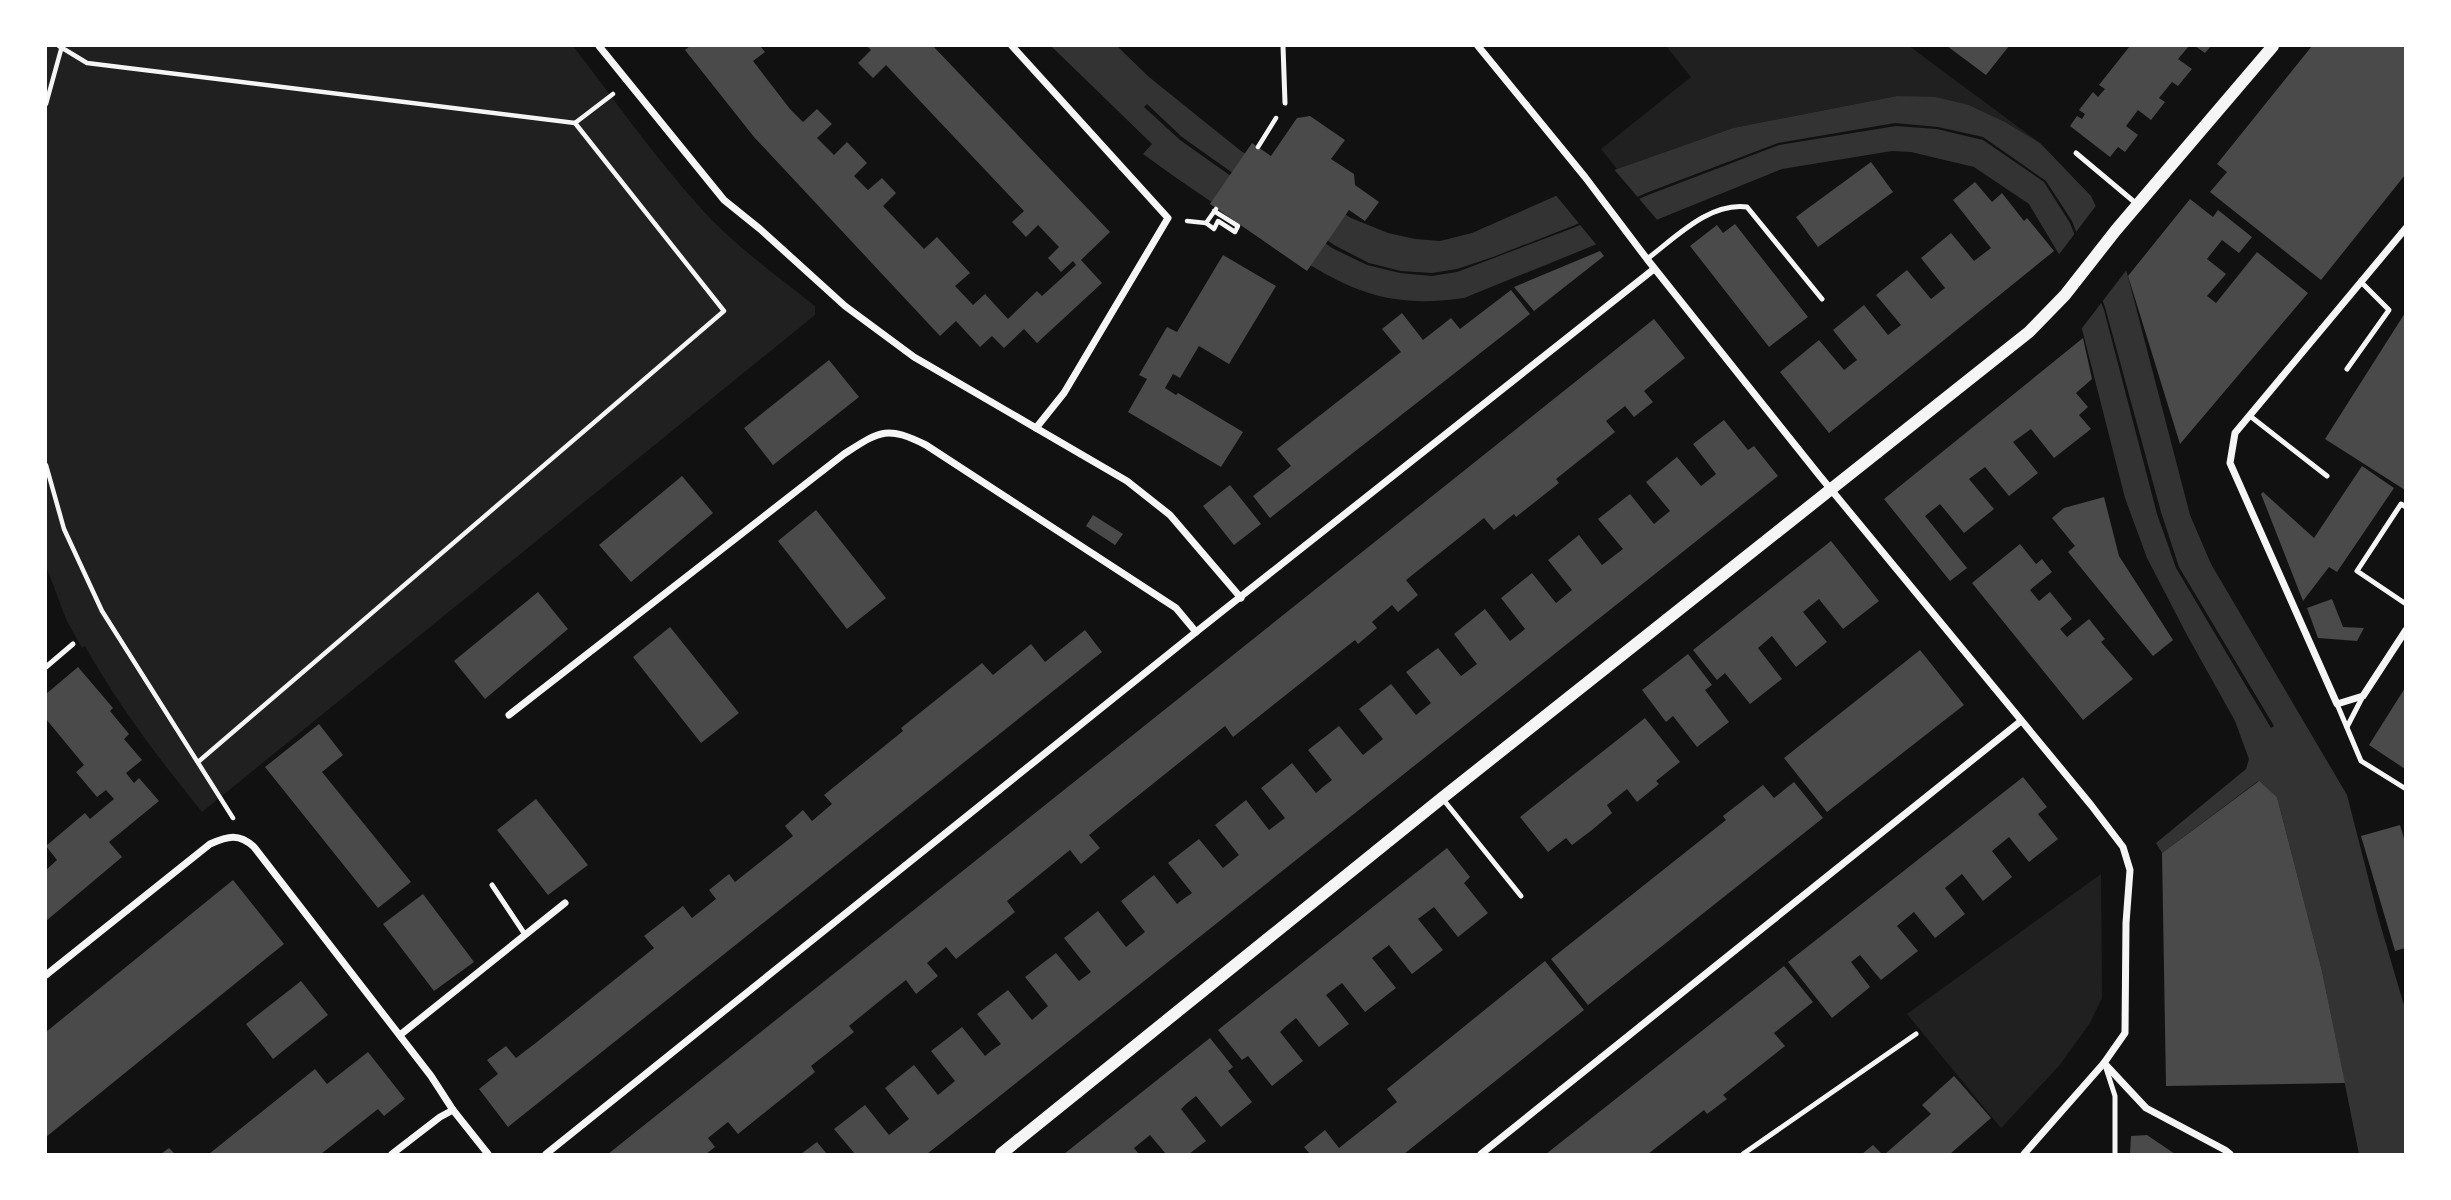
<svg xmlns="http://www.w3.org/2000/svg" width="2451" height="1200" font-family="'Golos Text',sans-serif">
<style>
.green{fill:#202020}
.water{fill:#333;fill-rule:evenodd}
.pier{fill:#111}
.building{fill:#4a4a4a}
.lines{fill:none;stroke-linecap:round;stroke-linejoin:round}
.path{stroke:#f5f5f5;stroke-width:4.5}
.service{stroke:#f5f5f5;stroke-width:5}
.minor{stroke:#f5f5f5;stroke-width:7}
.tertiary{stroke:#f5f5f5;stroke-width:12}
</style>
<rect width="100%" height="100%" fill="#111"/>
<g class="green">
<path d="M 46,46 L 573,46 C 614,99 653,155 698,205 C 732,244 775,274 815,306 L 815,315 L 202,812 C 159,759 118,705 85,646 L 82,648 L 66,619 L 46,566 Z"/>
<polygon points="1666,46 1909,46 2040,143 2005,122 1969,105 1897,96 1733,128 1617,169 1601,149 1691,77"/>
<polygon points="2101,874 2102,998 2090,1023 2059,1066 2001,1128 1907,1014"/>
</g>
<path class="water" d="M 1051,46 L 1117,46 L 1149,77 L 1241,151 L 1351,218 L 1388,233 L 1415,239 L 1440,241 L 1472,233 L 1617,169 L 1733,128 L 1897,96 L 1935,97 L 1969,105 L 2005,122 L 2040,143 L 2091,196 L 2127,273 L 2190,515 L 2211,564 L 2347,795 L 2379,920 L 2405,1009 L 2405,1154 L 2359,1154 L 2322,971 L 2277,797 L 2258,781 L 2162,853 L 2156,843 L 2246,769 L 2249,759 L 2235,721 L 2187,635 L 2147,558 L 2125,498 L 2083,333 L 2060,256 L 2029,204 L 1974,167 L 1911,152 L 1892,151 L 1782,169 L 1464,298 C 1430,303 1396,303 1363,291 C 1332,280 1305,262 1278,245 C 1232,216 1187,186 1143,154 L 1152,144 ZM 1147,104 L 1182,137 L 1334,245 L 1369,263 L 1401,271 L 1432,273 L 1457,269 L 1493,257 L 1575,225 L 1646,193 L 1778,143 L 1895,123 L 1938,127 L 1983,137 L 2046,181 L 2072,221 L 2105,307 L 2161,512 L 2179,567 L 2274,726 L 2271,728 L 2176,568 L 2157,514 L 2104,310 L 2070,223 L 2044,182 L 1983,140 L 1937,129 L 1896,126 L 1779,145 L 1648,195 L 1573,228 L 1457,272 L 1432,276 L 1400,273 L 1367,265 L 1332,248 L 1180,140 L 1144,107 Z"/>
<g class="pier">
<polygon points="1612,167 1659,222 1599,248 1554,193"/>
<polygon points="2098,203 2128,268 2079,332 2057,257"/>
</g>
<g class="building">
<polygon points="690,46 760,46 765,52 753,61 790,109 803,122 817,109 832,124 817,138 834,155 847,142 867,163 854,176 868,190 882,178 896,193 883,206 924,249 937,237 970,273 955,286 973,305 985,294 1008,319 1037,291 1042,296 1076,265 1073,261 1061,272 1048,258 1059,247 1038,225 1026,237 1012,222 1024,211 886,65 873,78 858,63 871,50 867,46 933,46 1110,232 1081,260 1102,283 1037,343 1024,329 1004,348 992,336 980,347 956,321 940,336 754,137 685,50"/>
<polygon points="1947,46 2009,46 1986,75"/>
<polygon points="2130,46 2189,46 2178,59 2192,69 2178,86 2172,82 2159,98 2165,102 2151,120 2138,110 2126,126 2138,135 2125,152 2118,147 2110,157 2070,126 2077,116 2082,119 2085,114 2079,110 2093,92 2098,97 2105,89 2099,85"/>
<polygon points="2195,46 2211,46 2205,53"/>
<polygon points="2312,46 2403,46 2405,48 2405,175 2321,280 2210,192 2227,172 2217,164"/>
<polygon points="1310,116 1345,140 1331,159 1354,174 1355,185 1379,202 1365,221 1349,210 1307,271 1210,204 1252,143 1271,156 1297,118"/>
<polygon points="1871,162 1893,192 1818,247 1796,217"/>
<polygon points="1975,182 1992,202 2002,193 2024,221 2027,218 2054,251 1829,433 1780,372 1819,340 1844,370 1857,360 1833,330 1864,305 1888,335 1901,325 1876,295 1907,270 1931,299 1945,288 1921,258 1951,233 1974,261 1991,248 1953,200"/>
<polygon points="2190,199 2213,217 2218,210 2252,237 2239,253 2222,240 2207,259 2226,274 2207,296 2216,303 2257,252 2308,293 2180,444 2128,276"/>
<polygon points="1735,224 1808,317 1769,347 1690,246 1717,225 1723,233"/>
<polygon points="1600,251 1604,256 1534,311 1514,287"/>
<polygon points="1223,255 1276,286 1229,364 1199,346 1180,378 1173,374 1165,388 1176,395 1178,393 1243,432 1221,467 1128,412 1147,379 1139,375 1167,327 1177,332"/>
<polygon points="1511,290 1530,314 1270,518 1253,496 1291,466 1277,449 1401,352 1382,329 1402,313 1423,340 1451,318 1460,329"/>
<polygon points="2405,313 2405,490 2325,439"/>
<polygon points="1654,319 1685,358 1644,391 1653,402 1634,417 1625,406 1606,421 1615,432 1556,479 1559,483 1516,517 1514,514 1494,530 1484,518 1406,580 1418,595 1398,612 1392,605 1372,622 1377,628 1358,644 1355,640 1233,737 1225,726 1089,835 1100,848 1081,864 1070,850 1007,901 1015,912 956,959 946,947 927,963 938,976 916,994 906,980 887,995 849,1026 854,1032 811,1066 815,1072 738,1134 728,1122 708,1138 715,1147 706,1154 608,1154"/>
<polygon points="2083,338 2092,379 2076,393 2088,407 2079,415 2091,429 2054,458 2031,429 2013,442 2038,473 2009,496 1985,467 1969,479 1994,509 1964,533 1940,504 1925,516 1967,568 1950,581 1884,499"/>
<polygon points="829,360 859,397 773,465 744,428"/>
<polygon points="1724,420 1748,450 1754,446 1778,476 927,1154 855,1154 834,1129 865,1105 889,1135 909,1119 885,1088 914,1065 938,1095 955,1081 931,1051 962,1027 985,1056 991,1051 1001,1044 977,1014 1008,990 1032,1020 1048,1006 1025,977 1039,966 1056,953 1079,981 1091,972 1064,938 1098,911 1126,947 1145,932 1121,901 1154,875 1177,904 1182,900 1192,893 1168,863 1199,839 1223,868 1239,855 1215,825 1246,800 1269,830 1285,818 1261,788 1292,763 1316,793 1323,787 1332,780 1308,750 1339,726 1363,755 1383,739 1359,709 1391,684 1416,715 1431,703 1406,672 1438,648 1461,676 1477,664 1454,634 1485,609 1510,641 1525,629 1501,598 1532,573 1556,603 1572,590 1548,560 1579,535 1602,565 1623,549 1598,519 1630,494 1654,524 1670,511 1646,482 1677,457 1701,486 1716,474 1693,444"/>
<polygon points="2362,466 2394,488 2337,572 2329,567 2303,601 2261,494 2263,492 2314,538"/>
<polygon points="682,476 713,513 631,582 599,545"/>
<polygon points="1230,485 1261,524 1234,545 1203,506"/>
<polygon points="2104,497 2119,556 2173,640 2153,656 2068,552 2075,546 2052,518 2064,508"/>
<polygon points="816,510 886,598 847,629 778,541"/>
<polygon points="1093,515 1123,534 1115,545 1086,526"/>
<polygon points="1831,541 1879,601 1843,629 1819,599 1809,607 1803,612 1827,642 1796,667 1772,636 1758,648 1782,679 1750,704 1725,673 1717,680 1693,650"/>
<polygon points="2020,544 2036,564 2042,559 2052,572 2030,590 2039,601 2050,592 2072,619 2060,629 2067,637 2089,619 2105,639 2101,642 2133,679 2083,720 1972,583"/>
<polygon points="538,592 568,629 485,699 454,661"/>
<polygon points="2332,599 2343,627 2364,628 2357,641 2318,638 2307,608"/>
<polygon points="670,627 739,713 701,743 633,657"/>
<polygon points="1085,630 1102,652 508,1127 479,1089 498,1074 487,1060 506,1046 516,1058 537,1042 654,948 644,936 683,906 692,918 716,899 709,890 729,874 735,882 793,836 785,826 803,810 812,821 832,804 824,795 903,731 901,728 982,663 993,675 1031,644 1045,662"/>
<polygon points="1920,650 1964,705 1827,812 1784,758"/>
<polygon points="1688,654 1712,685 1705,690 1729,722 1697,747 1673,716 1666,722 1642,690"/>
<polygon points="78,667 113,708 110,711 129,734 124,739 142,760 126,773 134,783 139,778 159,801 109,842 122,857 46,921 46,870 57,860 46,846 85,813 90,819 114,799 106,790 97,797 76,772 84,765 46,719 46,694"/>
<polygon points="2405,688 2405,769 2369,745"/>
<polygon points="1645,718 1680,762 1656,781 1659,784 1637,802 1627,789 1607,805 1612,813 1592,830 1572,845 1566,838 1548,852 1520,817"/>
<polygon points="319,724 343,755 322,772 411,882 378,908 265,767"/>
<polygon points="2023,777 2047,807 2038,814 2058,839 2029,862 2009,837 1992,851 2012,877 1983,901 1962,874 1945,888 1965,914 1935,938 1914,912 1897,926 1918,951 1881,980 1860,955 1851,962 1870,987 1832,1018 1788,962"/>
<polygon points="2259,781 2277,797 2322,971 2345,1083 2166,1086 2162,853"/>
<polygon points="1794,782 1823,818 1588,1005 1551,959 1726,820 1723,816 1763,785 1774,798"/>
<polygon points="536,799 588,865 548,895 497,830"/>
<polygon points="2400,825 2405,842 2405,948 2395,951 2361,836"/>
<polygon points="1447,848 1470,877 1464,883 1488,913 1458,937 1434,907 1418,919 1443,950 1412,974 1389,945 1372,958 1396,988 1365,1012 1342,983 1326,995 1349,1024 1319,1047 1296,1018 1285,1027 1280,1032 1303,1061 1272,1086 1248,1056 1242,1060 1218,1030"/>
<polygon points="233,880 284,944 46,1137 46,1032"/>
<polygon points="423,894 474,962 434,991 383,924"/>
<polygon points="1545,961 1584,1010 1404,1154 1310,1154 1304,1147 1325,1130 1339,1148 1397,1102 1387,1089"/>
<polygon points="1784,966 1813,1002 1774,1033 1785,1046 1723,1095 1727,1099 1707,1114 1704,1110 1648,1154 1546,1154"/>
<polygon points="301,981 328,1015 273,1059 246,1024"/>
<polygon points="1210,1038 1233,1067 1228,1071 1252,1102 1221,1127 1196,1096 1186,1104 1181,1109 1206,1141 1189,1154 1166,1154 1150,1135 1134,1148 1139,1154 1064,1154"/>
<polygon points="368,1052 405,1099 384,1116 378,1109 321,1154 209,1154 315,1069 327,1084"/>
<polygon points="1954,1076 1991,1118 1950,1154 1885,1154 1931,1114 1922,1105"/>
<polygon points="2147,1135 2175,1154 2130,1154 2131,1136"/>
<polygon points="817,1142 827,1154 801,1154"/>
<polygon points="1873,1145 1882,1154 1862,1154"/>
<polygon points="169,1148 175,1154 161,1154"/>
</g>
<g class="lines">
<g class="path">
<polyline points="59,46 87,63 575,123 613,94"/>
<polyline points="46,104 62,46"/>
<polyline points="1258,147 1276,118"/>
<polyline points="1187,221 1206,223 1214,229 1218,221 1235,232 1238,226 1214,211"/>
<polyline points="1206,223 1216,209"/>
<polyline points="46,465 64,529 102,611 233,818"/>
<polyline points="198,762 724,311 575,123"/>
</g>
<g class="service">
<polyline points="1283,46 1285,103"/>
<polyline points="2076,153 2138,205"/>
<path d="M 1647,259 C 1675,238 1709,202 1747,207 L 1822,299"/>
<polyline points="2347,369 2389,310 2361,282"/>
<polyline points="2250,416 2327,476"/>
<polyline points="2406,507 2401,504 2357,571 2406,604"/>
<polyline points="46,667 73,644"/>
<polyline points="2337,704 2361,761 2406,789"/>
<polyline points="2347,727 2363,696"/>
<polyline points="1442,798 1521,896"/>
<polyline points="492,885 524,933"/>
<polyline points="2105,1065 2115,1096 2115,1154"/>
<polyline points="1743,1154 1916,1034"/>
</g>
<g class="minor">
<polyline points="599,46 724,200 760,229 845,306 914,357 1127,481 1170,515 1241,598"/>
<polyline points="1012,46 1168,218 1064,393 1036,428"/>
<polyline points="1478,46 1585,177 1647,259 1819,475 2091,805 2123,847 2130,870 2126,923 2125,1033 2104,1063 2024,1154"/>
<polyline points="2406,228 2235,433 2230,463 2337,704 2363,696 2406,630"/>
<path d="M 509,715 L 844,454 C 880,431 886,425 926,445 L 1176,608 L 1196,632"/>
<path d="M 46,975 L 210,844 C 228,836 239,833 254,847 L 431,1076 L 453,1110 L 488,1154"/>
<polyline points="400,1035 565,903"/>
<polyline points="2104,1063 2146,1108 2225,1150 2230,1154"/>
<polyline points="392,1154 440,1117 453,1110"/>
<polyline points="546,1154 1196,632 1654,269"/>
<polyline points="1481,1154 2021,721"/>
</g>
<polyline class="tertiary" points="1001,1154 1442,798 2029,332 2065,295 2116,230 2273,46"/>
</g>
<rect width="2451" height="1200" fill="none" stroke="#ffffff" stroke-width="94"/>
</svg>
